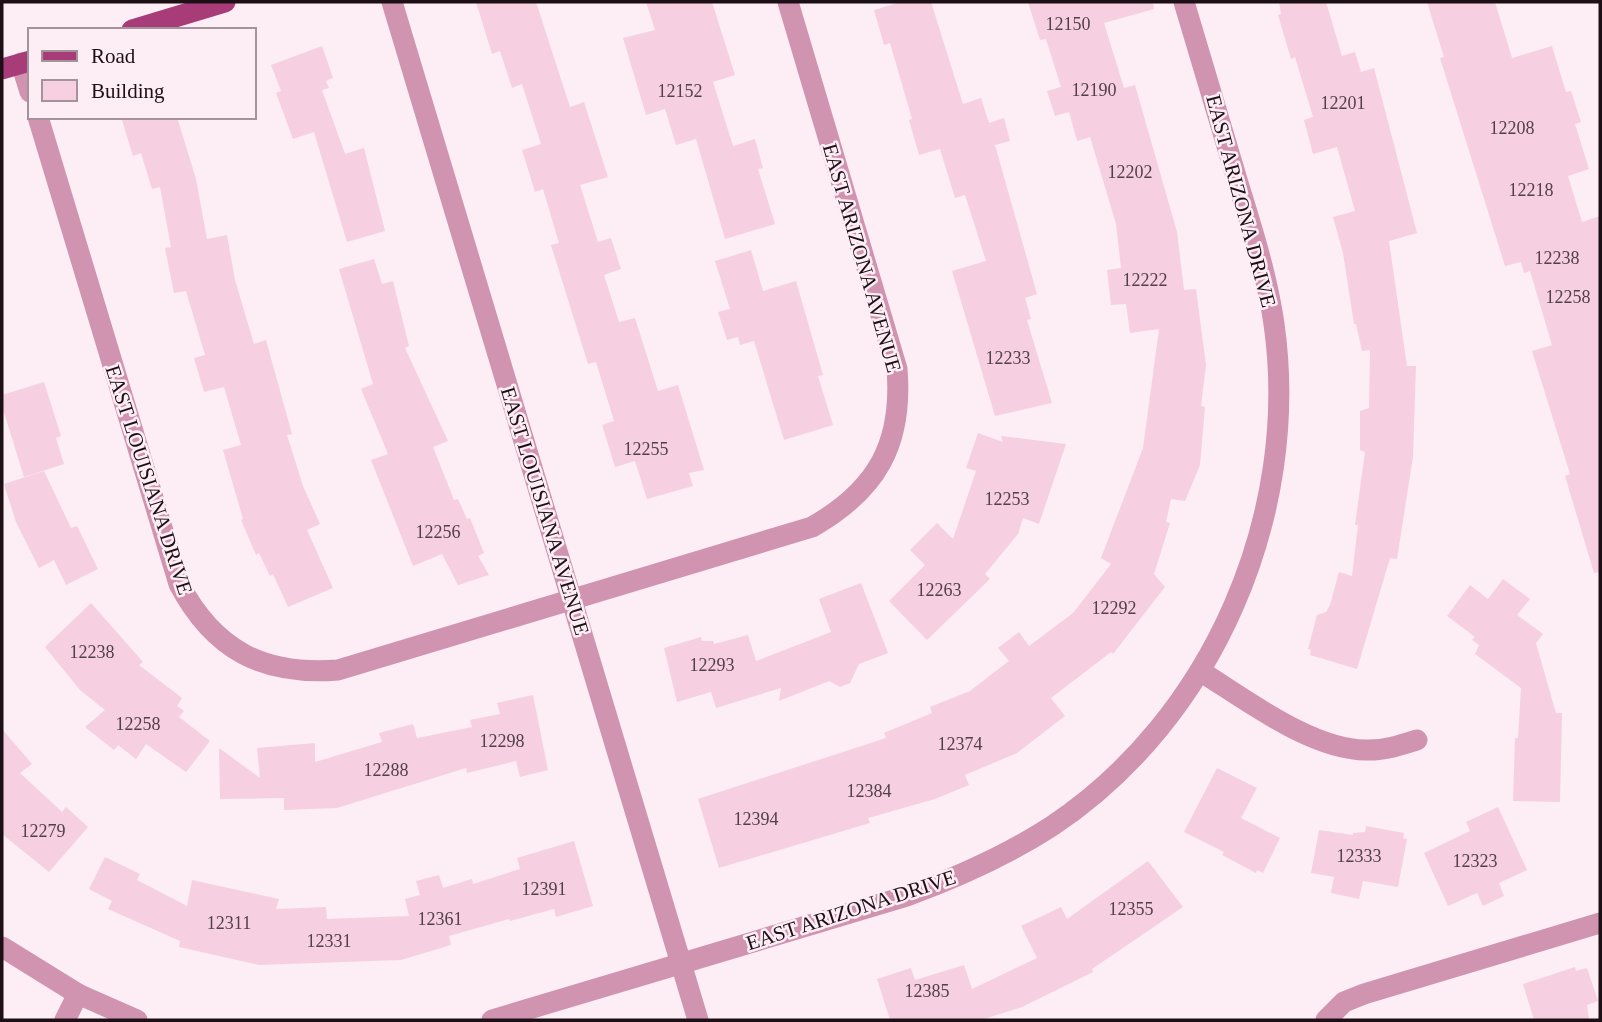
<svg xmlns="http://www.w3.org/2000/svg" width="1602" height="1022" font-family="'Times New Roman',serif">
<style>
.building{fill:#f6d0e1}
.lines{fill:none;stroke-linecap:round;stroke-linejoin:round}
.minor{stroke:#d093b0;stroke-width:21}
.major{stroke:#a83c79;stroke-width:21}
.labels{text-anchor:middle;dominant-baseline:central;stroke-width:5;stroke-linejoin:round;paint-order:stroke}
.number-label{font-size:18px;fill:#523f48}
.street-label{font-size:21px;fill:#1c0f15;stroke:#fdedf4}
</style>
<rect width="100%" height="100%" fill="#fdedf4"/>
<g class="building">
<polygon points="476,2 536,2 570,107 584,102 608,177 580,185 598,242 611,238 621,269 604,275 619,322 635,318 658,391 678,385 704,470 689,473 693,486 647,499 635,461 615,467 602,425 614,421 596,362 588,364 551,245 559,243 543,189 535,192 522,150 541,144 522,84 512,88 500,51 492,54"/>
<polygon points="646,2 712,2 735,75 713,82 733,146 755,139 763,168 758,169 775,224 725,239 696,139 676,145 665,109 646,115 623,38 655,30"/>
<polygon points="901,2 931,2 963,104 981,98 989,123 1004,118 1010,141 995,145 1037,294 1025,298 1031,319 1027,320 1052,403 995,416 952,271 986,261 965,195 955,198 940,149 919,155 909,120 912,119 890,43 884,45 874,10"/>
<polygon points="1028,2 1153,2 1154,9 1104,23 1124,88 1135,85 1177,232 1184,290 1196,289 1206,365 1201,406 1205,407 1200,465 1185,501 1171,499 1166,522 1170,523 1154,574 1165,587 1113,654 1111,652 1051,698 1065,716 1017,753 965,775 969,785 935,799 868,818 870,823 719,868 698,799 886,738 884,733 932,713 930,707 970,691 1009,661 998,648 1019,632 1029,646 1073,613 1111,564 1101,558 1143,448 1159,329 1130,333 1126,304 1111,305 1107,270 1121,268 1116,224 1090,137 1077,141 1069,112 1055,116 1047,91 1061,87 1046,39 1040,40"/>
<polygon points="1279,2 1326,2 1342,56 1355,52 1361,72 1374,68 1417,233 1389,241 1407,366 1416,366 1413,457 1397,559 1390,558 1357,669 1310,655 1311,650 1308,649 1317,615 1326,612 1330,605 1339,572 1352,576 1358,525 1355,525 1365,452 1360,450 1360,411 1369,408 1370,350 1362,351 1356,324 1354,324 1343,253 1333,217 1355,211 1337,147 1313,154 1304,120 1313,117 1295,57 1291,59 1283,32 1278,15 1281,14"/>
<polygon points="1427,2 1495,2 1512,58 1552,46 1566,92 1571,91 1581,122 1575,124 1589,169 1568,176 1582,222 1600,216 1600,572 1594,573 1565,476 1570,474 1532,351 1552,345 1530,271 1524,273 1521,262 1505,266 1440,58 1444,57"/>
<polygon points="322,46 333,78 326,81 329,88 322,90 345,154 364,148 385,231 347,242 314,132 293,139 276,93 281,91 271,65"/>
<polygon points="121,117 177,117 196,179 207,239 227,235 235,280 254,344 266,340 292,434 287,435 303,486 320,524 307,530 333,588 288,607 273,574 270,576 259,553 256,555 241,520 243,519 223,450 241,445 231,411 224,387 204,392 194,358 205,355 186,291 174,293 165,248 171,247 160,187 152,189 141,153 133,156"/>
<polygon points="751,250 763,291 796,281 823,375 818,376 833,425 784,440 754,341 740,345 738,337 727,340 718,312 730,309 715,261"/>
<polygon points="374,259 382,284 393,281 409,346 405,348 448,441 433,447 454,500 458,499 467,519 470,518 484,553 478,556 489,575 458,585 442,554 413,566 371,460 388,454 361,389 373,384 339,269"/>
<polygon points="44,382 61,436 56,438 64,464 24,477 2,406 2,395"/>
<polygon points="978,433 1003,442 1001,436 1066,444 1039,524 1023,518 1018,534 985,574 990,579 927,640 889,601 925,565 910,550 937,523 953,539 976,471 966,468"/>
<polygon points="44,471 71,528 77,526 98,569 66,585 54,560 39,568 16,522 4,484"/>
<polygon points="1503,579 1530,599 1517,615 1543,634 1536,643 1556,713 1562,713 1560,802 1513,801 1515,738 1518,738 1521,688 1475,654 1479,645 1472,640 1475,637 1447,616 1470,585 1488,599"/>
<polygon points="861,583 888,653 859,664 850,683 840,687 829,681 779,701 781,688 716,708 711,692 677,702 664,648 701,637 702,641 713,641 714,644 748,635 756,661 831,632 819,599"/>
<polygon points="91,603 143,662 139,665 182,698 177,706 184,711 179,717 210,741 186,772 146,744 136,759 118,745 114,750 85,727 105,710 80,690 45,647"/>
<polygon points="533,695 548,770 520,777 516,761 467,773 466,768 337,808 284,810 284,798 220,799 219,748 260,778 257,748 315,743 315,762 382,742 379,733 413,724 417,738 472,727 470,720 500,714 497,703"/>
<polygon points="2,729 32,764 20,773 62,812 66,807 88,827 49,872 2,834"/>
<polygon points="1217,768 1257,788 1241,818 1280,838 1263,873 1257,870 1256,873 1222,855 1224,852 1184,832"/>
<polygon points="1498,807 1527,870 1499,883 1504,896 1483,906 1477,893 1448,906 1424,853 1470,831 1466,822"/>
<polygon points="1366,826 1404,833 1403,838 1407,839 1398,887 1363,881 1359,899 1331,893 1334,877 1311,873 1319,830 1353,835 1353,833 1365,832"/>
<polygon points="574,841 593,906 556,917 554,909 510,921 509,919 449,936 451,945 401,960 259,965 179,947 180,941 108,909 112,901 89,889 105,857 140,874 137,880 187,906 192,880 279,899 276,909 326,907 327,919 409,916 405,899 420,895 416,881 439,875 443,888 472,879 473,884 520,869 517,858"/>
<polygon points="1148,861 1183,907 1092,969 1093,972 1022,1007 981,1020 890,1020 877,979 911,968 915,980 964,965 972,989 1037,958 1021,926 1061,907 1067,919"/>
<polygon points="1575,967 1576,971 1587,968 1598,1001 1587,1005 1589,1020 1534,1020 1523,984"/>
</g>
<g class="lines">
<g class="minor">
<polyline points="392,2 698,1020"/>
<polyline points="21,63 30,92"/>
<path d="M 38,117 L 179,584 C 214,650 263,676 338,670 L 812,527 C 877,490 903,444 897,369 L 788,2"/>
<path d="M 1200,671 C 1245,699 1314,752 1369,750 C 1386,750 1401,745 1417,740"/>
<polyline points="2,947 78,994 137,1020"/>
<polyline points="65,1020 78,994"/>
<path d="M 492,1020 L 907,896 C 958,877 1006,856 1052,826 C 1213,719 1301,514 1274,324 C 1267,275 1252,229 1238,183 C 1220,122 1202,62 1184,2"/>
<polyline points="1326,1020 1344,1002 1364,994 1600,923"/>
</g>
<g class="major">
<polyline points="132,30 225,2"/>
<polyline points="2,69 30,61"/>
</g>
</g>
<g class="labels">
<g class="number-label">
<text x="1068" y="24">12150</text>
<text x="1094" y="90">12190</text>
<text x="680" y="91">12152</text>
<text x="1343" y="103">12201</text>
<text x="1512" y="128">12208</text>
<text x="1130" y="172">12202</text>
<text x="1531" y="190">12218</text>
<text x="1557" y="258">12238</text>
<text x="1145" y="280">12222</text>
<text x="1568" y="297">12258</text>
<text x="1008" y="358">12233</text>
<text x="646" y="449">12255</text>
<text x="1007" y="499">12253</text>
<text x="438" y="532">12256</text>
<text x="939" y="590">12263</text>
<text x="1114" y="608">12292</text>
<text x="92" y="652">12238</text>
<text x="712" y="665">12293</text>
<text x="138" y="724">12258</text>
<text x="502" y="741">12298</text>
<text x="960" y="744">12374</text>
<text x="386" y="770">12288</text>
<text x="869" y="791">12384</text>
<text x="756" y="819">12394</text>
<text x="43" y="831">12279</text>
<text x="1359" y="856">12333</text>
<text x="1475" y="861">12323</text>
<text x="544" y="889">12391</text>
<text x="1131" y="909">12355</text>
<text x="440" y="919">12361</text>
<text x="229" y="923">12311</text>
<text x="329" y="941">12331</text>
<text x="927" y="991">12385</text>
</g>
<g class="street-label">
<text transform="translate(1241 201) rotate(75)">EAST ARIZONA DRIVE</text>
<text transform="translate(862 258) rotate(74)">EAST ARIZONA AVENUE</text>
<text transform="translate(149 480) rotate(72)">EAST LOUISIANA DRIVE</text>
<text transform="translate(545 511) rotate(73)">EAST LOUISIANA AVENUE</text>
<text transform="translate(851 910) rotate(-18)">EAST ARIZONA DRIVE</text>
</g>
</g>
<rect width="1602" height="1022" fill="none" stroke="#1c0f15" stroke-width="7"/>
<rect x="28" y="28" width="228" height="91" fill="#fdedf4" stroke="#a3949b" stroke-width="2"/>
<rect x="42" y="51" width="35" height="10" fill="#a83c79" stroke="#a3949b" stroke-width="2"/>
<text x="91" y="63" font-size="21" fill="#1c0f15">Road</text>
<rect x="42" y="80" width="35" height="21" fill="#f6d0e1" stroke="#a3949b" stroke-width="2"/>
<text x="91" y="98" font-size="21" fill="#1c0f15">Building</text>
</svg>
